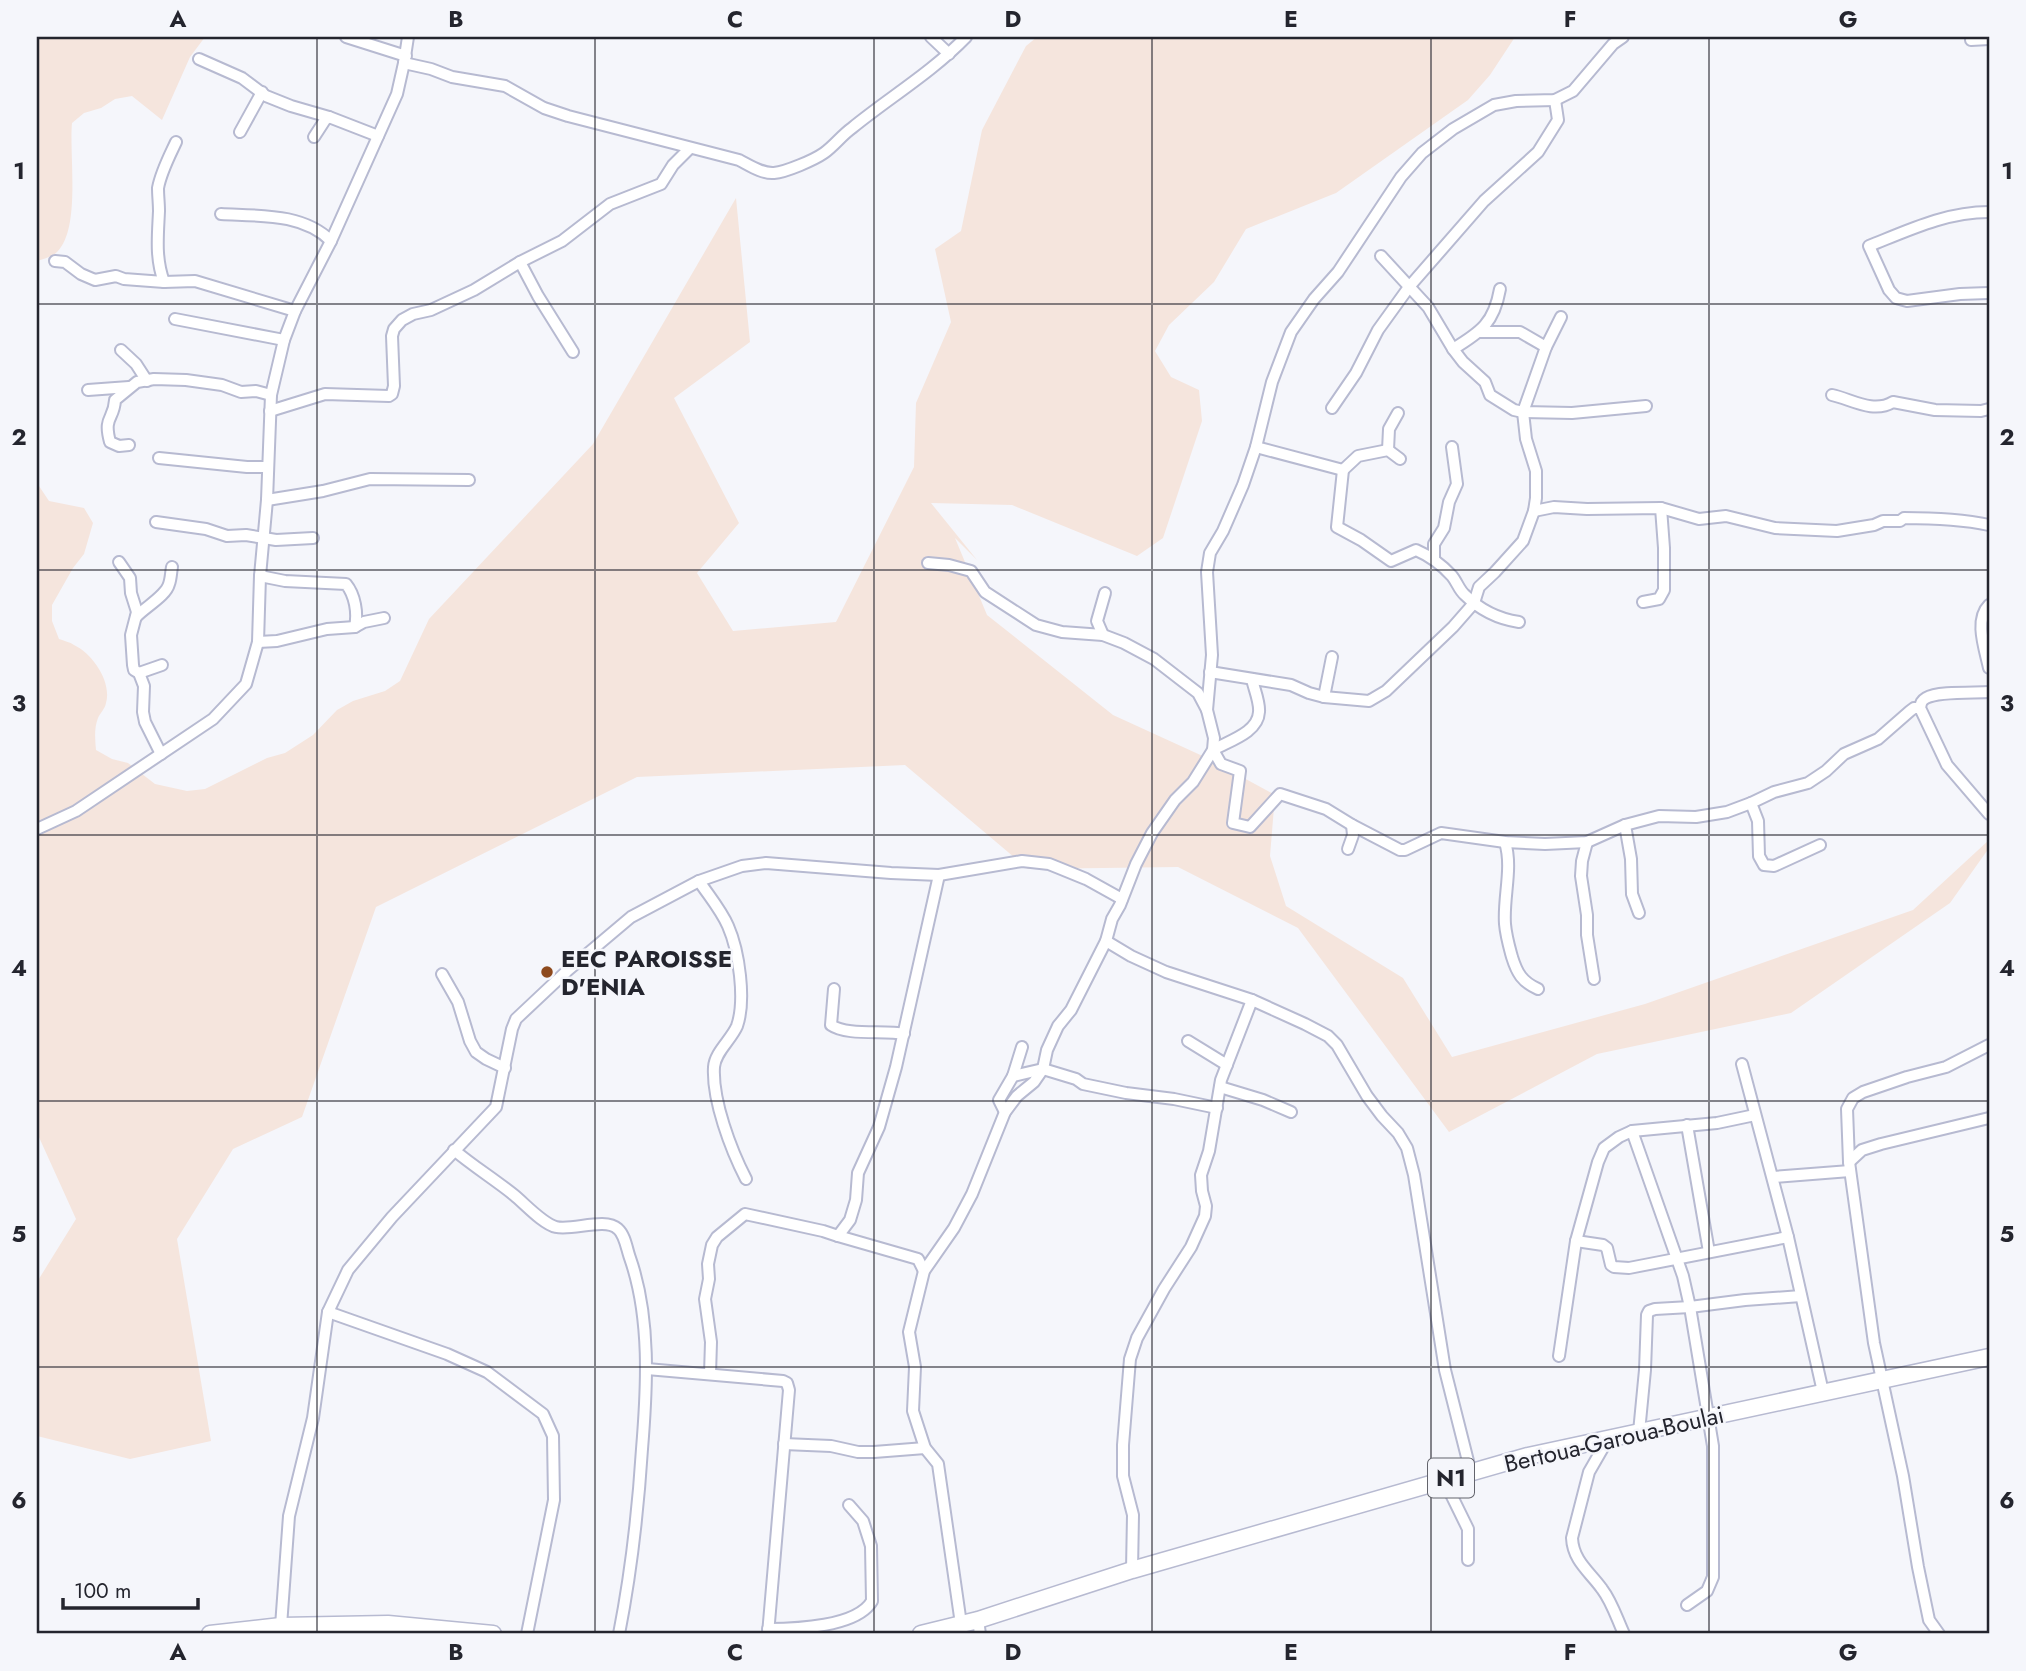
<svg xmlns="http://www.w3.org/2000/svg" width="2026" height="1671" font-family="Jost,sans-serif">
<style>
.green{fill:#f5e5dd}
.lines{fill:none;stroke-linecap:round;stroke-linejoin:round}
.minor-casing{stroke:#b7bad1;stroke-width:14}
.highway-casing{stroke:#b7bad1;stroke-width:19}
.minor{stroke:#fff;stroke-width:10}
.highway{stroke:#fff;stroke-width:16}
.grid{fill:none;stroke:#24252e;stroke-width:2;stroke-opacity:0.55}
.poi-dot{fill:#8e4a1d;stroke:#f5f6fb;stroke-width:2.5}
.labels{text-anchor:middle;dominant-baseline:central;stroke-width:5;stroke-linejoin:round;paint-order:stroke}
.shield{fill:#f5f6fb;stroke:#63646c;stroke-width:2}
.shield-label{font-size:23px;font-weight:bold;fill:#24252e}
.poi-label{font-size:24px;font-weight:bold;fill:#24252e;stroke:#f5f6fb;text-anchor:start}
.street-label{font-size:24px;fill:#24252e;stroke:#f5f6fb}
.neatline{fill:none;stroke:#24252e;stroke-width:2.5}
.grid-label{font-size:23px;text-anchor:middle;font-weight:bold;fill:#24252e}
</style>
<rect width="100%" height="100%" fill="#f5f6fb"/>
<g class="green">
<path d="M 37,37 L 205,37 L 190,57 L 162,120 L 132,96 L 115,99 L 101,108 L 84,113 L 72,123 C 69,155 81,229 57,252 C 52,257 43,259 37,261 Z"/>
<path d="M 1037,37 L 1515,37 L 1490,75 L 1468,100 L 1336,193 L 1246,229 L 1214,282 L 1169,325 L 1155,351 L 1171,377 L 1199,390 L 1202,421 L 1163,538 L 1137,556 L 1012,505 L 931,503 L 977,560 L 955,538 L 987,615 L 1113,715 L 1207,758 L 1275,795 L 1270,856 L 1286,906 L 1403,978 L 1452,1057 L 1645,1004 L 1913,910 L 1989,840 L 1989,848 L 1950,903 L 1791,1013 L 1597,1054 L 1449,1132 L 1298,928 L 1178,867 L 1028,869 L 905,765 L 637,777 L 376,907 L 302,1117 L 233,1149 L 177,1239 L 211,1441 L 130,1459 L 37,1436 L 37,1282 L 76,1219 L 38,1135 L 37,1124 L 37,483 L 49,501 L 84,508 L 93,523 L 84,554 L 73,568 L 52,605 L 52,621 L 59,639 C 64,641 70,642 74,645 C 93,654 112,682 106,703 C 105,709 100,713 98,718 C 94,728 95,739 96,750 L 112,759 L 128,763 L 155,784 L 187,791 L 205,789 L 267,758 L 285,753 L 313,735 L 337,710 L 353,701 L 385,691 L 400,681 L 429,619 L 593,444 L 736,198 L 750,342 L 674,398 L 739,523 L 697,573 L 733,631 L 836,622 L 914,467 L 916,403 L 951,322 L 935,249 L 961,231 L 982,130 L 1026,46 Z"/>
</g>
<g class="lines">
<g class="minor-casing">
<g id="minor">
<polyline points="346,37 406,56"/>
<polyline points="931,37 949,54"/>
<polyline points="1971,40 1989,39"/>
<polyline points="199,59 242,78 266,96 291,106 329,117 378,136"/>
<path d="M 404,63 L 431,69 L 452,77 L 505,86 L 544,108 L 568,116 L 739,160 C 749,165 762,174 774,173 C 786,172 814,160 824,153 C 834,146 842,135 852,128 C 890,97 931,73 966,37"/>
<polyline points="240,132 262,92"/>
<polyline points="314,137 325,120 329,117"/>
<path d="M 1989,212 C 1946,212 1909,230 1869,246 L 1889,290 L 1896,298 L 1907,301 L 1960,294 L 1989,293"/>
<path d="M 221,214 C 259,216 303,213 331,241"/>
<polyline points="1381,256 1428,307 1453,349 1463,362 1485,382 1490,395 1514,410 1523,412 1572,413 1646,406"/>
<polyline points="55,261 65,262 81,274 95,280 116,276 124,279 164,282 195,281 295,311"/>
<polyline points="520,262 538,296 573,352"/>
<path d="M 164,282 C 155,258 158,235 159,211 C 159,203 158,196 158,188 C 161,172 169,157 176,142"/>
<polyline points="175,319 284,340"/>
<polyline points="1480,332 1520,332 1546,347"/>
<path d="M 1453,349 C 1481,332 1494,323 1500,289"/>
<polyline points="121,350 136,364 147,381"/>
<polyline points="88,390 129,387"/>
<path d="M 1832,395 C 1851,399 1873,414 1893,402 L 1935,410 L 1981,411 L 1989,409"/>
<polyline points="1332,408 1356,373 1378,330 1409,287 1484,201 1538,152 1558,120 1555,100"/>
<polyline points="270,411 325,394 389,396 392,394 394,386 392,336 394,329 402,320 413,314 431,310 474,290 520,262 562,241 610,204 661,184 673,165 690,148"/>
<path d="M 129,445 L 119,446 L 110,442 C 103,416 114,420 115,400 L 137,382 L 154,379 L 186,380 L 222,385 L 241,392 L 256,391 L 271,395"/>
<polyline points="1256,447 1343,470 1358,456 1388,450 1400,459"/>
<polyline points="1388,450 1389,429 1398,413"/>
<polyline points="159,458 247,467 268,467"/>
<path d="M 1343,470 L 1337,527 L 1361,540 L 1391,561 L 1416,550 C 1430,556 1441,564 1452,576 C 1457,582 1459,590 1465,595 C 1480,610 1499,619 1519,622"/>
<polyline points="267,500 323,491 370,479 469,480"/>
<path d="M 1534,511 L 1554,507 L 1587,509 L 1661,508 L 1699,519 L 1726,516 L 1775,528 L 1837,531 L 1874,525 L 1883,521 L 1900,521 L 1904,518 C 1933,518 1961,519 1989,525"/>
<polyline points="156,522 206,529 227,536 246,535 276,540 313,538"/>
<polyline points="1434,558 1434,544 1444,528 1449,502 1457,484 1452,447"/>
<polyline points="119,562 130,578 131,593 137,612 131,635 133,665 134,670 139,673 144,686 143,712 145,722 161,754"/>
<polyline points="928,563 949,565 971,571 985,592 1036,625 1062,632 1103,635 1124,643 1154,659 1198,693 1207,710"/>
<path d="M 260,576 L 285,581 L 346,584 C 355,595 358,613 355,627"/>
<polyline points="1643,602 1659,599 1664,590 1664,548 1661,508"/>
<path d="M 1989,605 C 1974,620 1985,649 1989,668"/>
<path d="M 136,617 C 145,607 166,596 169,584 C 171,579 171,572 172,567"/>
<polyline points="1103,635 1097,621 1105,593"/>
<polyline points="258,642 277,641 327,629 355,627 364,622 384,618"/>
<polyline points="1210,672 1291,685 1309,693 1324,697 1369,701 1386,691 1453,627 1474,603 1479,587 1495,572 1523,541 1534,511 1536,498 1536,471 1526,439 1523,412 1546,347 1561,317"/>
<polyline points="139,673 162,665"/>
<path d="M 1252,679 C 1254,689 1260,702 1259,712 C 1258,733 1228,741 1213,750 L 1221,764 L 1240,771 L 1233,823 L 1250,827 L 1280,794 L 1326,809 L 1352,825 L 1400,850 L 1405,850 L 1441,833 L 1505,842 L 1545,844 L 1587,842 L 1625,825 L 1659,816 L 1696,817 L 1727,812 L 1751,803"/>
<path d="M 1989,692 C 1974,693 1938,691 1926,698 C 1921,701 1921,703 1920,708 L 1947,765 L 1989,814"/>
<polyline points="1324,697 1332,657"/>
<polyline points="1625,825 1631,859 1632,894 1639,913"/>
<polyline points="37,829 76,811 213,719 246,684 258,642 260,576 267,500 271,395 284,340 295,311 331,241 397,94 404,63 408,37"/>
<path d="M 1505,842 C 1513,868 1503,897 1505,924 C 1506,936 1509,946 1512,957 C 1517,973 1522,982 1538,989"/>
<polyline points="1587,842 1582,861 1581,876 1587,915 1587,935 1594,979"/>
<polyline points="1820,845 1774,866 1764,865 1759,856 1758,821 1751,803 1774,792 1808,783 1826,771 1844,754 1878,739 1910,711 1914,708 1920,708"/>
<polyline points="1348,849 1353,835 1352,825"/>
<path d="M 699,881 C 709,896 721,910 728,926 C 739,951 746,1000 737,1026 C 731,1040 715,1052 714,1067 C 712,1100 731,1150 746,1179"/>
<polyline points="1106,941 1131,956 1166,972 1252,1000 1305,1024 1328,1036 1337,1045 1367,1096 1382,1116 1398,1133 1407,1148 1414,1175 1445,1370 1471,1473"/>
<polyline points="442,974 458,1002 470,1041 476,1052 486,1059 505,1068"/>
<path d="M 834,989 L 831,1025 C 847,1036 884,1030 904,1034"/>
<polyline points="1188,1041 1227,1065"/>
<polyline points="1742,1064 1788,1237 1823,1392"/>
<polyline points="1013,1076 1043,1069 1076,1079 1083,1084 1126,1093 1174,1099 1217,1108"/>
<polyline points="1220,1087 1263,1100 1291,1112"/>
<polyline points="1005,1112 999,1100 1013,1076 1022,1047"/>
<polyline points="1687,1125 1709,1252"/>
<polyline points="1632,1131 1683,1276 1690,1307 1713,1446 1713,1577 1707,1591 1687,1605"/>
<path d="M 454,1150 C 473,1166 494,1179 514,1195 C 525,1204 543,1224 556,1227 C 573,1231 605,1217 618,1229 C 625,1235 627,1250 630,1258 C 651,1318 647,1388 642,1449 C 638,1512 631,1573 619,1634"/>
<polyline points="1849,1162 1862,1150 1881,1144 1989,1118"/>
<polyline points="1773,1177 1850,1171"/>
<polyline points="1576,1241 1603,1245 1607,1248 1611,1265 1614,1267 1629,1268 1788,1237"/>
<polyline points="924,1271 918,1259 838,1236 850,1220 856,1200 858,1173 879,1127 896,1067 939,875"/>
<polyline points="328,1312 447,1354 487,1372 543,1414 553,1436 554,1500 527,1634"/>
<polyline points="1559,1356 1576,1241 1598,1162 1604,1148 1619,1137 1632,1131 1717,1123 1755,1115"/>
<polyline points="647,1369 783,1381 787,1383 789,1390 768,1634"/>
<polyline points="710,1374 711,1342 705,1299 709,1279 708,1264 712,1245 717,1237 745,1214 823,1231 838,1236"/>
<polyline points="1639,1432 1645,1370 1647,1315 1649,1311 1655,1309 1690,1307 1745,1300 1801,1296"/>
<path d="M 1608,1439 L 1589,1472 L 1572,1538 C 1573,1561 1590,1572 1602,1589 C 1612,1602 1617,1619 1624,1634"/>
<polyline points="784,1444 831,1446 858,1452 874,1452 925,1448"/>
<polyline points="1444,1480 1468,1529 1468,1560"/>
<polyline points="1132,1570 1133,1515 1123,1476 1123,1445 1130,1359 1137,1338 1164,1289 1191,1247 1205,1216 1206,1206 1202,1191 1201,1175 1209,1151 1221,1080 1252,1000"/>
<polyline points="978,1620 980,1634"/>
<polyline points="961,1624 938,1464 925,1448 913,1411 915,1367 909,1332 924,1271 954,1228 972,1194 1005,1112 1017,1096 1034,1082 1043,1069 1047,1050 1058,1026 1071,1010 1106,941 1112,919 1120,905 1136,864 1152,833 1175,800 1193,782 1213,750 1214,738 1207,710 1212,655 1207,572 1210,553 1223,531 1243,485 1256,447 1272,382 1291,332 1314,299 1338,272 1401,177 1422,153 1453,129 1494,105 1516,101 1555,100 1573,91 1613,44 1623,37"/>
<polyline points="281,1626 289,1516 313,1418 328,1312 348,1270 392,1217 496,1107 512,1029 516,1019 567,971 631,917 699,881 742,866 766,863 891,873 939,875 1022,861 1049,864 1059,868 1086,879 1122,899"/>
<path d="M 768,1629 C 795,1629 857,1627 872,1601 L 871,1546 L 863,1521 L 849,1505"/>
<polyline points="1939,1634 1929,1620 1918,1567 1903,1476 1874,1343 1849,1162 1847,1109 1853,1098 1863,1092 1907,1077 1946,1067 1989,1045"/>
</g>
</g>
<g class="highway-casing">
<g id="highway">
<polyline points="210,1634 281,1626 388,1624 493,1634"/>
<polyline points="921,1634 978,1620 1132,1570 1528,1456 1989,1357"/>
</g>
</g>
<use href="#minor" class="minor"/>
<use href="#highway" class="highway"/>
</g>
<path class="grid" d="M 317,37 L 317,1634M 595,37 L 595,1634M 874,37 L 874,1634M 1152,37 L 1152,1634M 1431,37 L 1431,1634M 1709,37 L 1709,1634M 37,304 L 1989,304M 37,570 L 1989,570M 37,835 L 1989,835M 37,1101 L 1989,1101M 37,1367 L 1989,1367"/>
<circle class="poi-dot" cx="547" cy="972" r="7"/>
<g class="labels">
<rect class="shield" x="1428" y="1458.5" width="46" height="39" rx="5"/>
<g class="shield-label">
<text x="1451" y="1478">N1</text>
</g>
<g class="poi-label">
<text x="561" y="958">EEC PAROISSE<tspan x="561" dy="28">D'ENIA</tspan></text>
</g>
<g class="street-label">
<text transform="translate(1614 1439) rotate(-13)">Bertoua-Garoua-Boulai</text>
</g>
</g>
<rect width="2026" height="1671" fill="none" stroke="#f5f6fb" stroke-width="77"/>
<path d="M63 1598v10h135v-10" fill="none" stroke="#24252e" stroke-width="3.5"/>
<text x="74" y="1598" font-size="21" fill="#24252e" stroke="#f5f6fb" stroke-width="5" paint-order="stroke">100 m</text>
<rect x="38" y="38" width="1950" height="1594" class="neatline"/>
<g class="grid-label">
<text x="178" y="27">A</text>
<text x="456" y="27">B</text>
<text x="735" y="27">C</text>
<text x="1013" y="27">D</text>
<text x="1291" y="27">E</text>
<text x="1570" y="27">F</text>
<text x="1848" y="27">G</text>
<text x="19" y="179">1</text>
<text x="2007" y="179">1</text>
<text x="19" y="445">2</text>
<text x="2007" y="445">2</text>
<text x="19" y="711">3</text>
<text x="2007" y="711">3</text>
<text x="19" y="976">4</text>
<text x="2007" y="976">4</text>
<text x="19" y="1242">5</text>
<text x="2007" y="1242">5</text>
<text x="19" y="1508">6</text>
<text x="2007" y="1508">6</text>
<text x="178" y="1660">A</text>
<text x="456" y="1660">B</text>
<text x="735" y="1660">C</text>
<text x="1013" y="1660">D</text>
<text x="1291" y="1660">E</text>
<text x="1570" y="1660">F</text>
<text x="1848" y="1660">G</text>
</g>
</svg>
